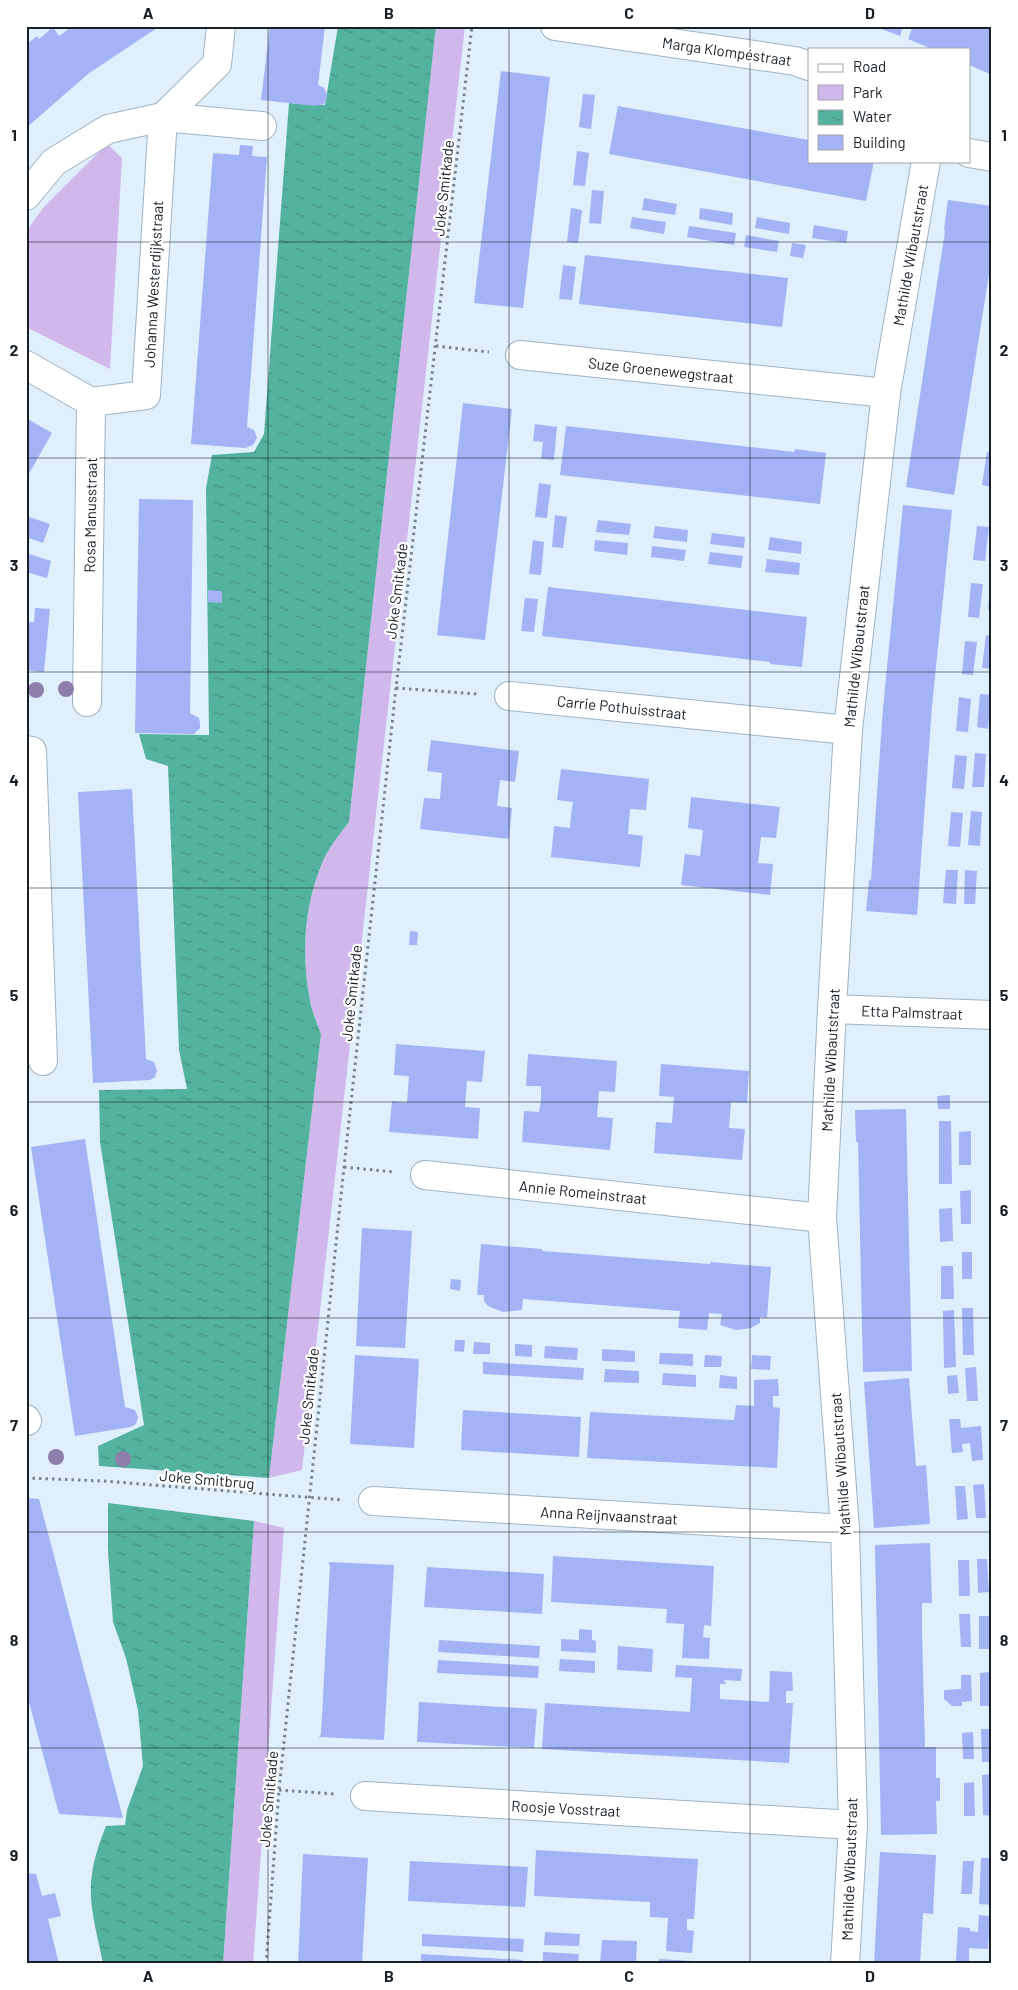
<svg xmlns="http://www.w3.org/2000/svg" width="1018" height="1990" font-family="Barlow,sans-serif">
<style>
.green{fill:#d0b7ec}
.water{fill:url(#water-ripples)}
.building{fill:#a3b3f5}
.lines{fill:none;stroke-linecap:round;stroke-linejoin:round}
.minor-casing{stroke:#a0b3c2;stroke-width:30}
.path{stroke:#78838c;stroke-width:3;stroke-dasharray:2.5 4;stroke-linecap:butt}
.minor{stroke:#fff;stroke-width:28}
.tree{fill:#8d7eac}
.grid{fill:none;stroke:#181f25;stroke-width:1;stroke-opacity:0.55}
.labels{text-anchor:middle;dominant-baseline:central;stroke-width:4.5;stroke-linejoin:round;paint-order:stroke}
.street-label{font-size:15px;fill:#181f25;stroke:#fff}
.neatline{fill:none;stroke:#181f25;stroke-width:2}
.grid-label{font-size:16px;text-anchor:middle;font-weight:bold;fill:#181f25}
</style>
<defs>
<pattern id="water-ripples" width="26" height="14" patternUnits="userSpaceOnUse" patternTransform="scale(1.25)"><rect width="26" height="14" fill="#54b39e"/><path d="M2 4q2-2 4 0t4 0M15 11q2-2 4 0t4 0" fill="none" stroke="#459181"/></pattern>
</defs>
<rect width="100%" height="100%" fill="#dfeffc"/>
<g class="green">
<path d="M 436,26 L 465,26 L 302,1470 L 269,1478 L 321,1034 C 317,1023 312,1012 310,1001 C 301,955 304,904 323,861 C 329,847 340,834 349,822 Z"/>
<polygon points="107,144 122,158 110,369 26,327 26,232 43,208"/>
<polygon points="254,1521 284,1528 253,1964 223,1964"/>
</g>
<g class="water">
<path d="M 338,26 L 436,26 L 349,822 C 340,834 329,847 323,861 C 304,904 301,955 310,1001 C 312,1012 317,1023 321,1034 L 269,1478 L 99,1466 L 98,1446 L 144,1425 L 100,1142 L 99,1090 L 187,1089 L 179,1050 L 168,766 L 146,759 L 139,734 L 209,735 L 206,488 L 212,455 L 254,452 L 264,434 L 289,103 L 325,105 Z"/>
<path d="M 108,1503 L 254,1521 L 223,1964 L 103,1964 C 98,1936 87,1903 92,1874 C 94,1858 100,1841 106,1826 L 125,1825 L 127,1810 L 143,1766 L 138,1710 L 126,1658 L 113,1622 L 108,1552 Z"/>
</g>
<g class="building">
<polygon points="73,26 160,26 88,74 26,128 26,45 37,36 39,39 53,27 59,36"/>
<polygon points="270,26 325,26 318,85 323,87 326,91 327,98 324,104 315,106 261,100"/>
<polygon points="874,26 903,26 900,36"/>
<polygon points="913,26 992,26 992,75 969,65 969,49 932,49 908,39"/>
<polygon points="501,71 550,77 523,308 474,303"/>
<polygon points="583,94 595,95 591,129 579,127"/>
<polygon points="618,106 809,140 809,161 874,161 866,201 609,154"/>
<polygon points="240,145 253,146 252,156 267,157 247,427 254,430 257,438 253,445 245,448 191,444 213,153 239,155"/>
<polygon points="577,151 589,153 585,186 573,185"/>
<polygon points="592,190 604,191 601,224 589,223"/>
<polygon points="644,198 677,204 675,215 642,210"/>
<polygon points="948,200 992,206 992,255 954,495 906,487 945,231 944,229"/>
<polygon points="571,208 582,210 578,243 567,242"/>
<polygon points="700,208 733,213 732,225 699,219"/>
<polygon points="632,217 666,222 664,234 630,228"/>
<polygon points="757,217 790,223 789,234 755,228"/>
<polygon points="814,225 848,231 846,243 812,238"/>
<polygon points="689,226 736,233 734,245 687,237"/>
<polygon points="746,235 779,241 777,252 744,247"/>
<polygon points="792,243 806,245 803,258 790,256"/>
<polygon points="585,255 788,278 782,327 579,304"/>
<polygon points="563,265 576,267 572,300 559,299"/>
<polygon points="463,403 512,409 485,640 437,635"/>
<polygon points="26,418 52,433 26,479"/>
<polygon points="535,424 557,427 554,460 541,459 543,442 533,441"/>
<polygon points="566,426 794,452 795,449 826,453 820,504 560,475"/>
<polygon points="987,452 992,452 992,487 982,485"/>
<polygon points="539,483 551,485 547,518 535,517"/>
<polygon points="139,499 193,500 190,713 199,718 200,723 200,728 194,734 135,733"/>
<polygon points="903,505 952,510 932,706 917,915 866,911 869,880 871,880 883,708"/>
<polygon points="555,515 567,517 563,548 552,547"/>
<polygon points="26,516 50,524 43,543 26,537"/>
<polygon points="598,520 631,524 629,535 596,532"/>
<polygon points="655,526 688,530 687,542 653,538"/>
<polygon points="977,526 989,527 985,561 973,560"/>
<polygon points="712,533 745,537 744,548 710,544"/>
<polygon points="770,537 802,542 801,554 768,550"/>
<polygon points="533,540 544,542 541,575 529,574"/>
<polygon points="595,540 628,543 627,555 594,551"/>
<polygon points="652,546 686,550 684,561 651,557"/>
<polygon points="710,552 743,556 741,568 708,564"/>
<polygon points="26,553 51,561 47,578 26,572"/>
<polygon points="767,559 800,563 799,575 765,572"/>
<polygon points="971,583 983,584 979,618 968,617"/>
<polygon points="990,586 992,586 992,610 988,610"/>
<polygon points="548,587 807,617 802,667 770,664 770,662 542,636"/>
<polygon points="208,590 222,591 222,603 208,602"/>
<polygon points="525,598 538,599 534,632 521,631"/>
<polygon points="35,608 50,609 44,672 26,670 26,622 34,622"/>
<polygon points="986,635 992,636 992,669 982,668"/>
<polygon points="965,641 977,642 973,675 962,674"/>
<polygon points="980,694 991,695 988,729 977,727"/>
<polygon points="959,697 971,699 968,732 956,731"/>
<polygon points="431,740 519,751 515,782 500,780 497,806 512,808 509,839 420,829 424,798 440,799 442,773 427,771"/>
<polygon points="975,753 986,754 984,787 972,787"/>
<polygon points="955,755 967,756 964,789 952,788"/>
<polygon points="561,769 649,779 646,810 630,809 628,834 643,836 640,867 551,857 554,826 570,828 571,815 573,802 557,800"/>
<polygon points="132,789 146,1059 154,1062 157,1071 155,1077 150,1080 93,1083 78,792"/>
<polygon points="691,797 780,807 776,838 761,837 758,863 773,864 770,895 681,885 685,854 700,856 703,830 688,828"/>
<polygon points="971,811 982,812 980,846 968,845"/>
<polygon points="951,812 963,813 960,847 948,846"/>
<polygon points="946,870 958,870 956,904 943,903"/>
<polygon points="965,870 977,871 975,904 964,904"/>
<polygon points="410,931 418,932 417,945 409,945"/>
<polygon points="396,1044 485,1051 482,1082 467,1081 465,1107 480,1108 478,1139 389,1132 392,1101 407,1103 409,1076 394,1075"/>
<polygon points="528,1054 617,1061 615,1092 599,1091 597,1117 613,1118 610,1150 522,1142 524,1111 539,1112 541,1100 541,1086 526,1086"/>
<polygon points="661,1064 749,1071 747,1103 731,1102 729,1128 745,1129 742,1160 654,1153 656,1122 672,1123 674,1097 659,1096"/>
<polygon points="950,1095 950,1109 938,1109 937,1096"/>
<polygon points="906,1109 912,1371 863,1372 858,1142 856,1142 855,1110"/>
<polygon points="939,1121 951,1121 952,1184 939,1184"/>
<polygon points="971,1131 971,1165 959,1165 959,1132"/>
<polygon points="85,1139 125,1407 135,1410 138,1417 136,1424 131,1427 75,1436 31,1147"/>
<polygon points="971,1190 971,1224 961,1224 960,1191"/>
<polygon points="952,1208 953,1241 940,1242 939,1209"/>
<polygon points="362,1228 412,1231 405,1348 356,1346"/>
<polygon points="481,1244 542,1249 542,1251 569,1253 710,1264 710,1262 771,1267 767,1318 760,1317 760,1323 751,1328 736,1330 720,1325 722,1314 709,1313 707,1330 678,1328 680,1311 523,1299 522,1310 503,1312 488,1306 484,1301 484,1295 477,1295"/>
<rect x="962" y="1252" width="10" height="27"/>
<polygon points="941,1266 953,1266 954,1299 941,1299"/>
<polygon points="451,1279 461,1280 460,1291 450,1289"/>
<polygon points="962,1308 973,1308 974,1355 963,1355"/>
<polygon points="954,1310 956,1367 944,1368 943,1311"/>
<polygon points="455,1340 465,1340 464,1352 454,1351"/>
<polygon points="474,1342 490,1343 490,1354 473,1354"/>
<polygon points="515,1344 532,1345 532,1357 515,1356"/>
<polygon points="545,1346 578,1348 577,1360 544,1358"/>
<polygon points="602,1349 635,1351 635,1362 602,1361"/>
<polygon points="660,1353 693,1354 693,1366 659,1364"/>
<polygon points="355,1355 419,1359 414,1448 350,1444"/>
<polygon points="705,1355 722,1356 721,1367 704,1367"/>
<polygon points="752,1355 771,1356 770,1370 751,1369"/>
<polygon points="483,1362 584,1368 583,1380 483,1374"/>
<polygon points="976,1367 978,1401 967,1401 965,1368"/>
<polygon points="605,1369 639,1371 639,1383 604,1382"/>
<polygon points="663,1373 696,1375 696,1387 662,1385"/>
<polygon points="720,1375 737,1377 737,1389 719,1388"/>
<polygon points="957,1375 959,1393 948,1394 947,1376"/>
<polygon points="909,1378 916,1466 926,1465 930,1524 874,1528 864,1382"/>
<polygon points="778,1379 779,1396 773,1396 773,1407 780,1408 777,1468 587,1458 590,1412 734,1420 736,1405 754,1406 754,1380"/>
<polygon points="463,1410 581,1417 579,1457 461,1450"/>
<polygon points="949,1419 960,1419 961,1428 981,1426 983,1460 972,1461 970,1443 962,1444 963,1452 952,1453"/>
<polygon points="984,1484 986,1518 976,1518 973,1485"/>
<polygon points="955,1486 965,1486 968,1519 957,1520"/>
<polygon points="26,1498 39,1499 123,1818 59,1814 26,1691"/>
<polygon points="930,1543 932,1603 922,1603 922,1632 925,1747 936,1747 936,1778 940,1778 940,1801 936,1801 937,1834 881,1835 875,1545"/>
<polygon points="553,1556 714,1566 711,1626 704,1625 703,1637 710,1638 709,1659 682,1658 684,1624 666,1623 667,1609 551,1602"/>
<polygon points="977,1559 987,1559 989,1592 978,1593"/>
<polygon points="958,1560 969,1560 970,1596 959,1596"/>
<polygon points="329,1562 394,1565 384,1740 319,1737 321,1734 330,1565 329,1565"/>
<polygon points="427,1567 544,1574 542,1614 424,1607"/>
<polygon points="959,1614 970,1614 971,1647 961,1647"/>
<polygon points="979,1616 989,1616 990,1649 979,1649"/>
<polygon points="579,1629 592,1630 592,1640 596,1641 596,1653 561,1651 561,1639 579,1640"/>
<polygon points="439,1640 540,1646 539,1658 438,1652"/>
<polygon points="618,1646 653,1649 652,1672 617,1670"/>
<polygon points="560,1659 595,1661 595,1673 559,1671"/>
<polygon points="438,1660 539,1666 538,1678 437,1673"/>
<polygon points="676,1665 742,1669 741,1681 724,1680 726,1684 720,1684 720,1699 769,1702 770,1671 792,1672 793,1691 786,1691 786,1703 793,1703 789,1763 542,1749 545,1703 690,1712 692,1678 675,1677"/>
<polygon points="990,1672 991,1706 980,1706 980,1673"/>
<polygon points="961,1675 971,1675 972,1701 962,1702 962,1706 952,1706 944,1699 944,1690 961,1689"/>
<polygon points="419,1702 537,1709 534,1748 417,1742"/>
<polygon points="981,1729 991,1729 992,1762 982,1762"/>
<polygon points="973,1732 974,1759 963,1759 962,1733"/>
<polygon points="992,1774 992,1816 983,1815 982,1775"/>
<polygon points="974,1782 975,1816 964,1816 964,1783"/>
<polygon points="536,1850 698,1859 694,1919 687,1919 687,1930 694,1931 692,1953 666,1951 668,1918 650,1917 650,1902 534,1896"/>
<polygon points="880,1852 936,1855 933,1914 923,1913 920,1964 874,1964"/>
<polygon points="303,1854 368,1858 362,1964 298,1964"/>
<polygon points="981,1858 992,1858 992,1905 979,1904"/>
<polygon points="410,1861 528,1867 525,1907 408,1901"/>
<polygon points="963,1861 974,1861 972,1894 961,1894"/>
<polygon points="26,1873 36,1874 42,1896 55,1893 61,1916 48,1919 59,1964 26,1964"/>
<polygon points="979,1915 990,1916 988,1949 969,1948 969,1962 956,1961 958,1927 970,1928 970,1931 978,1932"/>
<polygon points="545,1932 580,1934 579,1946 544,1945"/>
<polygon points="422,1934 524,1939 523,1952 422,1946"/>
<polygon points="602,1940 637,1941 636,1964 600,1964"/>
<polygon points="543,1952 579,1954 578,1964 543,1964"/>
<polygon points="421,1954 523,1960 522,1964 421,1964"/>
<polygon points="659,1959 693,1961 693,1964 659,1964"/>
</g>
<g class="lines">
<g class="minor-casing">
<g id="minor">
<polyline points="555,26 795,61 809,66"/>
<polyline points="969,153 992,157"/>
<polyline points="26,196 54,162 108,129 163,117 262,126"/>
<polyline points="520,355 886,393"/>
<polyline points="26,365 91,402 87,702"/>
<polyline points="91,402 146,395 163,117 217,64 221,26"/>
<polyline points="509,696 848,730"/>
<polyline points="26,750 32,751 43,1061"/>
<polyline points="832,1009 992,1015"/>
<polyline points="425,1175 822,1218"/>
<polyline points="26,1419 27,1421"/>
<polyline points="373,1501 845,1529"/>
<polyline points="365,1796 853,1825"/>
<polyline points="845,1964 853,1825 845,1529 822,1218 832,1009 848,730 886,393 926,161"/>
</g>
</g>
<g class="path">
<polyline points="436,346 489,352"/>
<polyline points="396,688 478,694"/>
<polyline points="344,1167 394,1172"/>
<polyline points="26,1478 103,1481 342,1500"/>
<polyline points="279,1790 334,1794"/>
<polyline points="266,1964 279,1790 344,1167 396,688 472,26"/>
</g>
<use href="#minor" class="minor"/>
</g>
<g class="tree">
<circle cx="66" cy="689" r="8"/>
<circle cx="36" cy="690" r="8"/>
<circle cx="56" cy="1457" r="8"/>
<circle cx="123" cy="1459" r="8"/>
</g>
<path class="grid" d="M 268,26 L 268,1964M 509,26 L 509,1964M 750,26 L 750,1964M 26,242 L 992,242M 26,458 L 992,458M 26,672 L 992,672M 26,888 L 992,888M 26,1102 L 992,1102M 26,1318 L 992,1318M 26,1532 L 992,1532M 26,1748 L 992,1748"/>
<g class="labels">
<g class="street-label">
<text transform="translate(727 51) rotate(8)">Marga Klompéstraat</text>
<text transform="translate(443 188) rotate(-84)">Joke Smitkade</text>
<text transform="translate(910 255) rotate(-80)">Mathilde Wibautstraat</text>
<text transform="translate(153 284) rotate(-87)">Johanna Westerdijkstraat</text>
<text transform="translate(661 370) rotate(6)">Suze Groenewegstraat</text>
<text transform="translate(90 515) rotate(-89)">Rosa Manusstraat</text>
<text transform="translate(396 591) rotate(-83)">Joke Smitkade</text>
<text transform="translate(856 656) rotate(-84)">Mathilde Wibautstraat</text>
<text transform="translate(622 707) rotate(6)">Carrie Pothuisstraat</text>
<text transform="translate(351 993) rotate(-84)">Joke Smitkade</text>
<text transform="translate(912 1012) rotate(2)">Etta Palmstraat</text>
<text transform="translate(830 1060) rotate(-87)">Mathilde Wibautstraat</text>
<text transform="translate(583 1192) rotate(6)">Annie Romeinstraat</text>
<text transform="translate(308 1396) rotate(-84)">Joke Smitkade</text>
<text transform="translate(840 1464) rotate(-94)">Mathilde Wibautstraat</text>
<text transform="translate(207 1479) rotate(5)">Joke Smitbrug</text>
<text transform="translate(609 1515) rotate(3)">Anna Reijnvaanstraat</text>
<text transform="translate(268 1799) rotate(-85)">Joke Smitkade</text>
<text transform="translate(566 1808) rotate(3)">Roosje Vosstraat</text>
<text transform="translate(849 1869) rotate(-88)">Mathilde Wibautstraat</text>
</g>
</g>
<rect width="1018" height="1990" fill="none" stroke="#ffffff" stroke-width="55"/>
<rect x="808" y="48" width="162" height="115" fill="#ffffff" stroke="#a3a5a8"/>
<rect x="818" y="64" width="25" height="8" fill="#ffffff" stroke="#a3a5a8"/>
<text x="853" y="72" font-size="15" fill="#181f25">Road</text>
<rect x="818" y="85" width="25" height="15" fill="#d0b7ec" stroke="#a3a5a8"/>
<text x="853" y="98" font-size="15" fill="#181f25">Park</text>
<rect x="818" y="110" width="25" height="15" fill="url(#water-ripples)" stroke="#a3a5a8"/>
<text x="853" y="122" font-size="15" fill="#181f25">Water</text>
<rect x="818" y="135" width="25" height="15" fill="#a3b3f5" stroke="#a3a5a8"/>
<text x="853" y="148" font-size="15" fill="#181f25">Building</text>
<rect x="28" y="28" width="962" height="1934" class="neatline"/>
<g class="grid-label">
<text x="148" y="19">A</text>
<text x="389" y="19">B</text>
<text x="629" y="19">C</text>
<text x="870" y="19">D</text>
<text x="14" y="141">1</text>
<text x="1004" y="141">1</text>
<text x="14" y="356">2</text>
<text x="1004" y="356">2</text>
<text x="14" y="571">3</text>
<text x="1004" y="571">3</text>
<text x="14" y="786">4</text>
<text x="1004" y="786">4</text>
<text x="14" y="1001">5</text>
<text x="1004" y="1001">5</text>
<text x="14" y="1216">6</text>
<text x="1004" y="1216">6</text>
<text x="14" y="1431">7</text>
<text x="1004" y="1431">7</text>
<text x="14" y="1646">8</text>
<text x="1004" y="1646">8</text>
<text x="14" y="1861">9</text>
<text x="1004" y="1861">9</text>
<text x="148" y="1982">A</text>
<text x="389" y="1982">B</text>
<text x="629" y="1982">C</text>
<text x="870" y="1982">D</text>
</g>
</svg>
